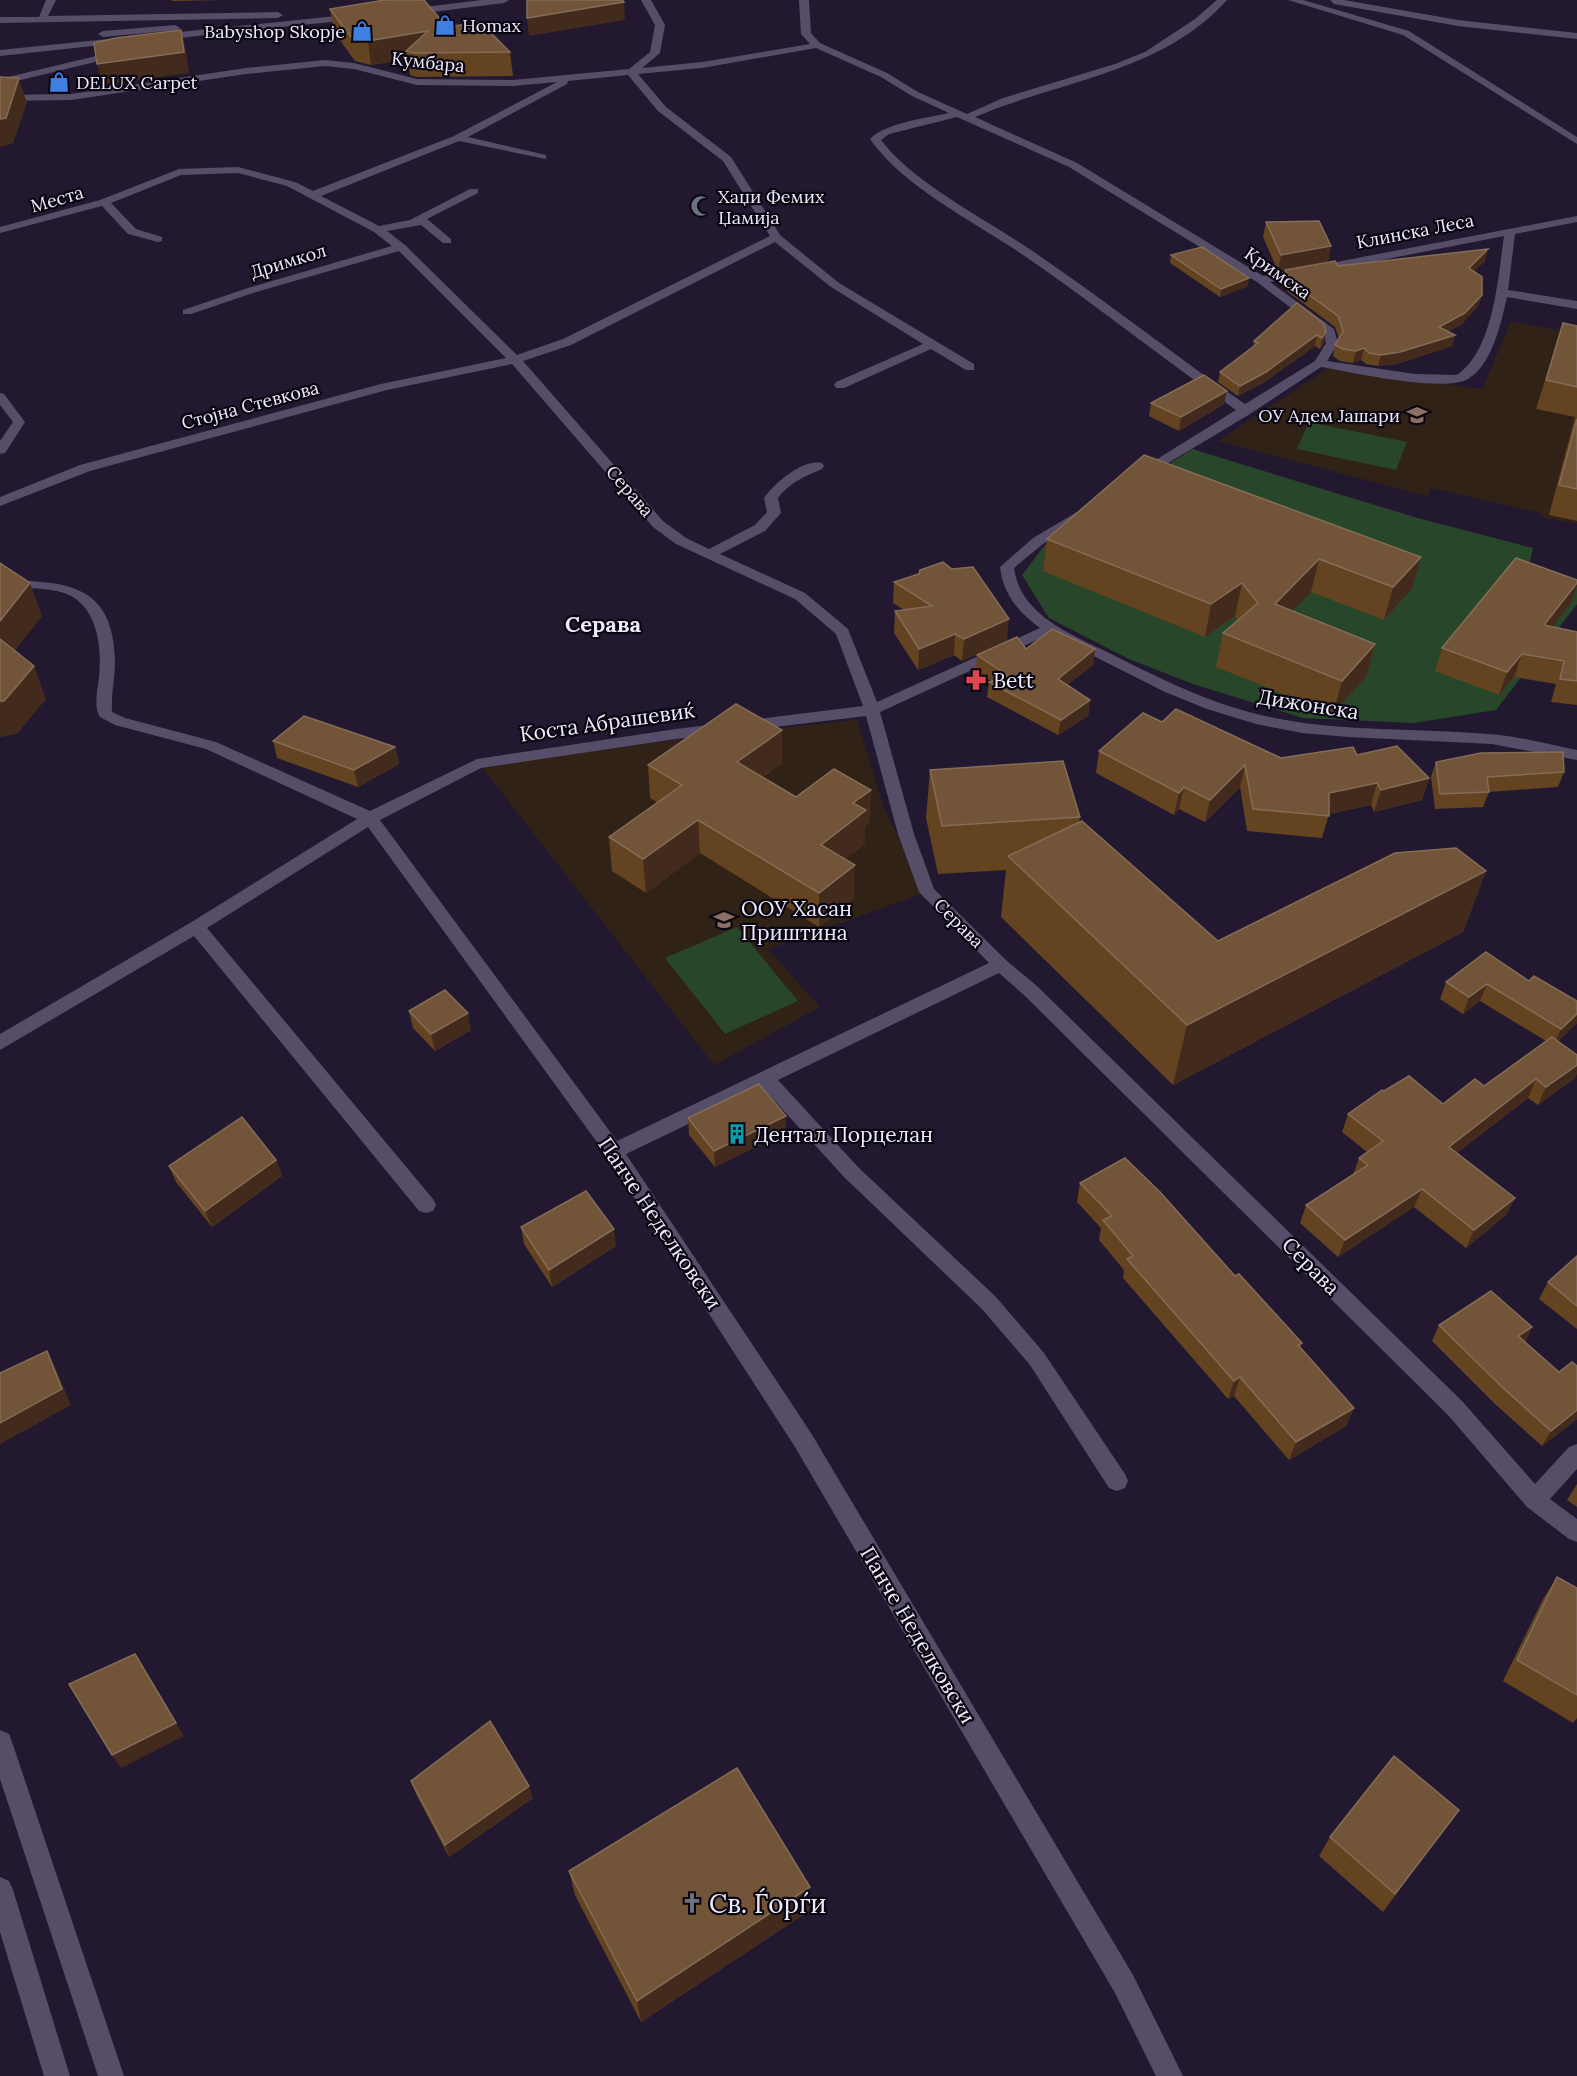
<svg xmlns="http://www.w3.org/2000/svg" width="1577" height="2076" font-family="Lora,serif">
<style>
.education{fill:#302216}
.green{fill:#28472a}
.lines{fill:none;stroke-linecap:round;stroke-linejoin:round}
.minor{fill:#564d69;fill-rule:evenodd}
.wall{fill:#634320}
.shaded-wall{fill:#422a1d}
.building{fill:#725538;stroke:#856c56;stroke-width:1.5}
.labels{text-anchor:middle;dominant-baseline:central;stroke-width:4.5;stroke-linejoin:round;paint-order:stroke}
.far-poi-label{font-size:18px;fill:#efeafb;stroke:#0a0611;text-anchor:start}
.far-street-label{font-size:18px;fill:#efeafb;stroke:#0a0611}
.poi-label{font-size:21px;fill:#efeafb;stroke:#0a0611;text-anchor:start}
.street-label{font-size:21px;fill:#efeafb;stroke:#0a0611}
.neighbourhood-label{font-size:22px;font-weight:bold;fill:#efeafb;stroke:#0a0611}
.near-poi-label{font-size:26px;fill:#efeafb;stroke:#0a0611;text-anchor:start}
</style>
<rect width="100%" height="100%" fill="#221931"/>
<g class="education">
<polygon points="1511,321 1577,334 1577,524 1542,517 1540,513 1431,488 1427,496 1218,441 1328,368 1482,389"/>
<polygon points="857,720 884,808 927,892 768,949 820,1007 714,1065 481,766 712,735"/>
</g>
<g class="green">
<polygon points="1309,422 1407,442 1396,470 1297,449"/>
<polygon points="1192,449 1414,517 1533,548 1528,569 1577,579 1577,604 1496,710 1414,723 1303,718 1193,684 1129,659 1049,618 1022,575 1045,545"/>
<polygon points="737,927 798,1001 725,1034 665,958"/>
</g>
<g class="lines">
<g class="minor">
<polygon points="46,0 56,0 48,16 278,12 283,15 278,18 0,23 0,17 39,17"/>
<polygon points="482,0 509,0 504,3 408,15 403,12 408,9"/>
<path d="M 641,0 L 651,0 L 665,25 L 660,53 L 642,68 L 702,62 L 810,44 L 801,34 L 799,0 L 809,0 L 811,33 L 820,43 L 887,73 L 918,92 L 967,114 L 1003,98 L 1115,64 L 1145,52 L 1195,19 L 1217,0 L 1227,0 C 1163,72 1059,81 975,117 L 1077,163 L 1263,276 L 1577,216 L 1577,222 L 1515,234 L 1508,290 L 1577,301 L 1577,309 L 1507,297 C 1501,323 1492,365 1468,379 C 1443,393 1351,372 1321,367 L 1250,414 L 1143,478 L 1136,474 L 1138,471 L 1236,410 C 1165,360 1097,306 1026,257 C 976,222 905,189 870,139 C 885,123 926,118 949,113 L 912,96 L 881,77 L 816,48 L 702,68 L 638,74 L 666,107 L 731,157 L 780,235 L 839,283 L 974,364 L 974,370 L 966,370 L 931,349 L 844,388 L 836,388 L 834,385 L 836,382 L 923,344 L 831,287 L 775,242 L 571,345 L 523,361 L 663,521 L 686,538 L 709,549 L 755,525 L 767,512 L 764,498 C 775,483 802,459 822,463 L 824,466 L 822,469 C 805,476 789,483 778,498 L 781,513 L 765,531 L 720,554 L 805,593 L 848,629 L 877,702 L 1040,628 C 1018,612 1003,594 1000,567 L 1033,538 L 1082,509 L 1089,513 L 1087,516 L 1043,544 L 1014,568 C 1020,613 1066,632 1103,650 C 1159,678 1217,708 1280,719 C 1349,732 1418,728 1488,734 C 1518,736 1547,744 1577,750 L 1577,760 L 1492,744 L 1348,737 L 1302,733 L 1256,724 L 1207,709 L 1165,692 L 1050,634 L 880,712 L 914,834 L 934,889 L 1007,961 L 1037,986 L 1462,1401 L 1535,1484 L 1569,1447 L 1577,1444 L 1577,1469 L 1550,1499 L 1577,1519 L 1577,1542 L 1569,1539 L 1527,1507 L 1448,1415 L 1025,996 L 999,973 L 778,1080 L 858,1167 L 996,1297 L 1044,1353 L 1125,1474 L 1128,1481 L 1125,1488 L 1117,1491 L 1109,1488 L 1030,1365 L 982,1309 L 844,1177 L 763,1088 L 626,1154 L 811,1433 L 1133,1975 L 1183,2076 L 1156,2076 L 1115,1993 L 795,1447 L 607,1156 L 368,827 L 207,928 L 433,1199 L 436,1205 L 433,1211 L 426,1213 L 419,1211 L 194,936 L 0,1050 L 0,1034 L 190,923 L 357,819 L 206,749 L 115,725 L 100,717 C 93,706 98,689 99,677 C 102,648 98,609 69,595 C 49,586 21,589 0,588 L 0,580 C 63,582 113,581 115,660 C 115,678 111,694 112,712 L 125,718 L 216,742 L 370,811 L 477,759 L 676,729 L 863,706 L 836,634 L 795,599 L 676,544 L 653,527 L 512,364 L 387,390 L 90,471 L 0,506 L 0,497 L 80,465 L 381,384 L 506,358 L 399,251 L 256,292 L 191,314 L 183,314 L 183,310 L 248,288 L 392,246 L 374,232 L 287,186 L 238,173 L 181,175 L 111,203 L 136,229 L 162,237 L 162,241 L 158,242 L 128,234 L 102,206 L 0,233 L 0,227 L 100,200 L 179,169 L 238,167 L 295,182 L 313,191 L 454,136 L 557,82 L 513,86 L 417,85 L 354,69 L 325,66 L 246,74 L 71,100 L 0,101 L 0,95 L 71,94 L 246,68 L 325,60 L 354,63 L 417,79 L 513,80 L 629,69 L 650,52 L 655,25 ZM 628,75 L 658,111 L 723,161 L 770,236 L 563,339 L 517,355 L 405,245 L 387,231 L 421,225 L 443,243 L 451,243 L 451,239 L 427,219 L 478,193 L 478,189 L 470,189 L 410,220 L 379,226 L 321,196 L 459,141 L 546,159 L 546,155 L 468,137 L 567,84 L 568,81 ZM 957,117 L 1069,167 L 1257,282 L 1324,333 L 1326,343 L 1315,361 L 1245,404 C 1174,355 1106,301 1034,252 C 989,221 913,183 881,140 L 889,134 ZM 1504,236 C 1498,277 1494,350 1457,375 L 1415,374 L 1327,361 L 1338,343 L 1334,329 L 1270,282 ZM 866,716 L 898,834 L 919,892 L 989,963 L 617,1141 L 380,820 L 481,768 L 676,739 Z"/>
<polygon points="1288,0 1303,0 1409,31 1577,137 1577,144 1403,35"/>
<polygon points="1330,0 1344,0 1458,20 1577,33 1577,39 1458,26 1334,4"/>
<polygon points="356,14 361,17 359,19 160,40 155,37 160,34"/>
<polygon points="175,25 180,28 178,30 103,37 98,34 103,31"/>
<polygon points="118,38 123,41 121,43 0,56 0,50"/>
<polygon points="121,50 126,53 124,55 0,85 0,79"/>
<polygon points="0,393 4,394 25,422 5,453 0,454 0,441 13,422 0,405"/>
<polygon points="0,1730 9,1734 12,1742 124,2076 98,2076 0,1779"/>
<polygon points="0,1877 9,1881 13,1890 70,2076 44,2076 0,1932"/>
</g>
</g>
<g class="wall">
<polygon points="172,0 224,0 172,1"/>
<polygon points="330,9 447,27 510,52 513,76 417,77 410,75 408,59 371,65 355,61 334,32"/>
<polygon points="1266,222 1331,246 1328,261 1278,271 1263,237"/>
<polygon points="1171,255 1248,286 1220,297 1170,263"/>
<polygon points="1485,261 1474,271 1482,295 1478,306 1461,325 1449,331 1455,335 1452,346 1397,364 1378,366 1366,364 1361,360 1353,363 1340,361 1333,356 1335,345 1339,338 1335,327 1288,292 1283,282 1285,270 1338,266"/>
<polygon points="1563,323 1577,326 1577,521 1549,515 1575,417 1536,409"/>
<polygon points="1326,332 1324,343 1320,349 1315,346 1263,383 1238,396 1218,382 1220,372 1253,347 1254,341"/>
<polygon points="1151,403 1224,404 1179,431 1149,416"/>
<polygon points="1047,539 1421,557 1412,589 1384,620 1311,592 1293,611 1375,644 1366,677 1333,714 1216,667 1223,633 1238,620 1235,616 1205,637 1043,571"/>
<polygon points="894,582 1007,640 962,661 954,655 918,670 894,633 895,611 904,610 893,603"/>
<polygon points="1571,603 1552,627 1577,632 1577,705 1551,702 1556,684 1514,677 1499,695 1435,671 1442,648"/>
<polygon points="1026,649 1095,649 1093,665 1067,685 1090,700 1088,716 1058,735 987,697 989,682 991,681 976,671 977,655"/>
<polygon points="1162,722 1281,758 1357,755 1429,778 1422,800 1374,812 1371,805 1329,814 1322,838 1247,831 1240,787 1205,822 1179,809 1174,815 1096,773 1099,751"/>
<polygon points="273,741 395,747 399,764 358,787 277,758"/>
<polygon points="1436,762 1564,772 1558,787 1489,792 1483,807 1435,809 1431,777"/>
<polygon points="782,763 763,777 796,797 871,790 869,823 865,826 865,844 845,859 854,899 819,927 700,853 646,893 612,871 609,837 658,803 650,798 648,765"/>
<polygon points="930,770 1080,817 1079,823 1218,941 1486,871 1463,932 1173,1085 1001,917 1006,870 938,874 926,818"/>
<polygon points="1486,952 1577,1023 1558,1041 1575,1078 1538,1105 1528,1098 1457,1153 1515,1198 1506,1215 1466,1248 1414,1207 1338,1257 1300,1223 1306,1205 1353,1175 1359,1158 1367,1152 1342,1132 1348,1114 1384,1091 1443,1104 1484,1086 1546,1041 1480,1001 1463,1014 1440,999 1446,982"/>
<polygon points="409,1011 471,1030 435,1051 413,1028"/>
<polygon points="688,1118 786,1132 715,1167 689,1135"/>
<polygon points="276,1160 282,1176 212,1227 176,1182 169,1166"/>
<polygon points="1080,1183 1235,1276 1302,1343 1300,1347 1354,1408 1346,1426 1289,1460 1234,1396 1228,1399 1123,1278 1124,1270 1099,1240 1101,1228 1077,1202"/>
<polygon points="521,1227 616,1246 552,1287 524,1244"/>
<polygon points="1577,1256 1577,1329 1539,1299 1548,1282"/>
<polygon points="1439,1325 1532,1327 1525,1342 1577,1419 1542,1446 1495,1404 1432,1341"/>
<polygon points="1577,1484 1577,1507 1567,1500"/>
<polygon points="1557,1577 1577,1588 1577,1718 1573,1723 1503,1681 1543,1599"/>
<polygon points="411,1781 533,1798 449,1857 416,1794"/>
<polygon points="1445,1828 1383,1912 1319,1856 1330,1837"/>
<polygon points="569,1871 810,1887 809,1911 641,2022 575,1895"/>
</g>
<g class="shaded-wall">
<polygon points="624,2 625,20 529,36 527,18"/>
<polygon points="181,30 186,51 189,73 102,85 97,64"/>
<polygon points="428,31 406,51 408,59 371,65 368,41"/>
<polygon points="19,78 27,103 13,143 0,147 0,119"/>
<polygon points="1331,246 1328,261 1278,271 1281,255"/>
<polygon points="1488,249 1485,261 1466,279 1469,268"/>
<polygon points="1249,278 1248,286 1220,297 1221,289"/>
<polygon points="1482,295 1478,306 1461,325 1436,338 1439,327"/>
<polygon points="1326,332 1324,343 1320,349 1322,338"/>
<polygon points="1317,335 1315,346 1263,383 1238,396 1240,386"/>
<polygon points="1455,335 1452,346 1397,364 1378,366 1381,355"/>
<polygon points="1364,348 1361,360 1353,363 1356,351"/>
<polygon points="1227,391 1224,404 1179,431 1181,417"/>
<polygon points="1421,557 1412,589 1384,620 1393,587"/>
<polygon points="1319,559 1311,592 1268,637 1275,604"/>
<polygon points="30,583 42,616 4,665 0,654 0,621"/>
<polygon points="1242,583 1235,616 1205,637 1211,604"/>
<polygon points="1577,583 1577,586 1571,603 1536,648 1544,625"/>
<polygon points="1009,619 1007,640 962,661 964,639"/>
<polygon points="955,634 954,655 918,670 919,649"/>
<polygon points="1375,644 1366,677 1333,714 1342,681"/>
<polygon points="1095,649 1093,665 1056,694 1058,679"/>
<polygon points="1522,654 1514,677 1499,695 1507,672"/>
<polygon points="34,666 46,699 17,734 0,737 0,701"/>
<polygon points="1090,700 1088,716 1058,735 1061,720"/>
<polygon points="782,730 782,763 738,795 737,762"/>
<polygon points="395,747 399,764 358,787 354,770"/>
<polygon points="1245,765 1240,787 1205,822 1210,800"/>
<polygon points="1429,778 1422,800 1374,812 1381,790"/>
<polygon points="1377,783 1371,805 1323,815 1329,793"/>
<polygon points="1184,787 1179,809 1174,815 1179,793"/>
<polygon points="871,790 869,823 865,826 865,844 821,878 821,845 853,803"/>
<polygon points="698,820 700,853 646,893 643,859"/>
<polygon points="855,865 854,899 819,927 819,893"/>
<polygon points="1486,871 1463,932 1173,1085 1187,1025"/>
<polygon points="1487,984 1480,1001 1463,1014 1469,997"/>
<polygon points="468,1013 471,1030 435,1051 431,1034"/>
<polygon points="1577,1014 1577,1023 1553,1046 1561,1029"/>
<polygon points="1577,1065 1577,1074 1575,1078 1538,1105 1546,1087"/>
<polygon points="1536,1079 1528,1098 1441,1165 1449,1147"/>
<polygon points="786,1116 786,1132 715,1167 714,1151"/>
<polygon points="276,1160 282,1176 212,1227 205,1211"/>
<polygon points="1422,1189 1414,1207 1338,1257 1345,1240"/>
<polygon points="1515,1198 1506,1215 1466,1248 1474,1230"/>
<polygon points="614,1229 616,1246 552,1287 549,1270"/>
<polygon points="1532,1327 1524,1343 1518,1336"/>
<polygon points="47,1351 55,1367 71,1405 0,1444 0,1423"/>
<polygon points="1240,1377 1234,1396 1228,1399 1234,1381"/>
<polygon points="1354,1408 1346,1426 1289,1460 1296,1442"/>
<polygon points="1577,1410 1577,1419 1542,1446 1551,1431"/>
<polygon points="176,1723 184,1736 121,1768 112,1755"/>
<polygon points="529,1786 533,1798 449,1857 445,1845"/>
<polygon points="810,1887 809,1911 641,2022 637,2001"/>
</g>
<g class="building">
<polygon points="385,0 424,0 447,27 480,22 510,52 414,53 406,51 428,31 368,41 351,37 330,9"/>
<polygon points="527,0 622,0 624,2 527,18"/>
<polygon points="181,30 184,52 97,64 94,43 116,38"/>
<polygon points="0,77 19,78 6,118 0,119"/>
<polygon points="1319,221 1331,246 1281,255 1266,222"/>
<polygon points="1202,247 1249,278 1221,289 1171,255"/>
<polygon points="1488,249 1469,268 1482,277 1482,295 1465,313 1439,327 1455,335 1400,352 1381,355 1369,353 1364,348 1356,351 1343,349 1335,345 1343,331 1338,316 1290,281 1285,270 1335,261 1338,266"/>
<polygon points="1297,303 1324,324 1326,332 1322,338 1317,335 1266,372 1240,386 1220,372 1258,343 1254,341"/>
<polygon points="1563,323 1577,326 1577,387 1546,380"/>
<polygon points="1204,375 1227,391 1181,417 1151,403"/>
<polygon points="1577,419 1577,489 1559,485"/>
<polygon points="1144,455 1421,557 1393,587 1319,559 1275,604 1375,644 1342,681 1223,633 1258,603 1242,583 1211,604 1047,539"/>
<polygon points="1516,558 1577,580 1577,583 1544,625 1577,632 1577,681 1560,679 1564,661 1522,654 1507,672 1442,648"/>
<polygon points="943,562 952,569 973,567 1009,619 964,639 955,634 919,649 895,611 932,606 894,582 919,574 920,570"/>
<polygon points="0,563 30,583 0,621"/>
<polygon points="1052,629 1095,649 1058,679 1090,700 1061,720 989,682 1008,676 977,655 1017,637 1026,649"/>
<polygon points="0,639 34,666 4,701 0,701"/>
<polygon points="736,704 782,730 737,762 796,797 834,769 871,790 853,803 866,810 821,845 855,865 819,893 698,820 643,859 609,837 682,785 648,765"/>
<polygon points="1176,709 1281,758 1353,747 1357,755 1397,746 1429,778 1381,790 1377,783 1329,793 1329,816 1253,809 1245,765 1210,800 1184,787 1179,793 1099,751 1143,713 1162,722"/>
<polygon points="304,716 395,747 354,770 273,741"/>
<polygon points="1563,752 1564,772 1487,777 1489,792 1440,794 1436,762 1481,753"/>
<polygon points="1063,761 1080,817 942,826 930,770"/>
<polygon points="1082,821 1218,941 1395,853 1456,848 1486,871 1187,1025 1008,856"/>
<polygon points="1486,952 1529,981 1534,976 1577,1001 1577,1014 1561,1029 1487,984 1469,997 1446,982"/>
<polygon points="445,990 468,1013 431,1034 409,1011"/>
<polygon points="1552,1037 1577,1055 1577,1065 1546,1087 1536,1079 1449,1147 1515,1198 1474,1230 1422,1189 1345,1240 1306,1205 1368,1165 1359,1158 1383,1141 1348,1114 1382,1090 1384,1091 1409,1076 1443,1104 1475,1079 1484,1086"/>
<polygon points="759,1084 786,1116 714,1151 688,1118"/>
<polygon points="242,1117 276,1160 205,1211 169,1166"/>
<polygon points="1125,1158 1160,1192 1235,1276 1239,1274 1302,1343 1298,1345 1354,1408 1296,1442 1240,1377 1234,1381 1127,1259 1133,1256 1103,1220 1112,1216 1080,1183"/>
<polygon points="586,1191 614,1229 549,1270 521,1227"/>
<polygon points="1577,1256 1577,1306 1548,1282"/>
<polygon points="1491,1291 1532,1327 1518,1336 1559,1372 1572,1362 1577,1366 1577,1410 1551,1431 1503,1388 1439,1325"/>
<polygon points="47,1351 62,1389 0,1423 0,1373"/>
<polygon points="1557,1577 1577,1588 1577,1695 1517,1660"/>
<polygon points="135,1654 176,1723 112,1755 69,1684"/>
<polygon points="490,1721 529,1786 445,1845 411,1781"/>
<polygon points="1394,1756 1459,1810 1395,1894 1330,1837"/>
<polygon points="737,1768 810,1887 637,2001 569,1871"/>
</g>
<defs>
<g id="shop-bare" transform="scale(1.62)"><path d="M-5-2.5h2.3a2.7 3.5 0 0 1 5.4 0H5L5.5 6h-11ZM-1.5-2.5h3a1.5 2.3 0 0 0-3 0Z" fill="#3f7fe0" stroke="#0a0611" stroke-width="2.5" paint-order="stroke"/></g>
<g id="mosque-bare" transform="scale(1.62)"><path d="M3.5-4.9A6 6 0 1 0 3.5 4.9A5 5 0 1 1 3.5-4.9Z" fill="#6b7280" stroke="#0a0611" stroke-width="2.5" paint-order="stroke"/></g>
<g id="school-bare" transform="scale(1.62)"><path d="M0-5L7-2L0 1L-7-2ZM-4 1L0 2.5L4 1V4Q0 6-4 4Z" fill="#8d6e63" stroke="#0a0611" stroke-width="2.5" paint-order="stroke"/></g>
<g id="pharmacy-bare" transform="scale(1.62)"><path d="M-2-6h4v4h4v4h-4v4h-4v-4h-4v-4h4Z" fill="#e0444e" stroke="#0a0611" stroke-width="2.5" paint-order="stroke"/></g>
<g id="building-bare" transform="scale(1.62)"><path d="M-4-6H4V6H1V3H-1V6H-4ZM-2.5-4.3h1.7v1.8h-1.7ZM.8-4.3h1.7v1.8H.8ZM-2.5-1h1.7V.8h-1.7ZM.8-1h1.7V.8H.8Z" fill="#0f9aa8" stroke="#0a0611" stroke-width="2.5" paint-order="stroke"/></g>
<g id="church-bare" transform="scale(1.62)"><path d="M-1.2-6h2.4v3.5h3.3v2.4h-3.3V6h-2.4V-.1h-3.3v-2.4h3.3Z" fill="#6b7280" stroke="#0a0611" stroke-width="2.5" paint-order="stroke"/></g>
</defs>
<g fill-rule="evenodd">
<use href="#shop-bare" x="445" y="25"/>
<use href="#shop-bare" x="362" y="31"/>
<use href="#shop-bare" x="59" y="82"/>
<use href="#mosque-bare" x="701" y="206"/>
<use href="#school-bare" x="1417" y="415"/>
<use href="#pharmacy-bare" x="976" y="680"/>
<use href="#school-bare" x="724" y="920"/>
<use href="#building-bare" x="737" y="1134"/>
<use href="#church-bare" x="692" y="1903"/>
</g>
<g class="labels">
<g class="far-poi-label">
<text x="462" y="25">Homax</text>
<text x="345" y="31" text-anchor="end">Babyshop Skopje</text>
<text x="76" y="82">DELUX Carpet</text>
<text x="718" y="196">Хаџи Фемих<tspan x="718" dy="21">Џамија</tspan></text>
<text x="1400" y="415" text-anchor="end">ОУ Адем Јашари</text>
</g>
<g class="far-street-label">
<text transform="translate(428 62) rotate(6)">Кумбара</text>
<text transform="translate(57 199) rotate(-16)">Места</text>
<text transform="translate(1415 231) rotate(-11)">Клинска Леса</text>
<text transform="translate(288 261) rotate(-17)">Дримкол</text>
<text transform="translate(1278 273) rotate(35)">Кримска</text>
<text transform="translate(250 405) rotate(-15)">Стојна Стевкова</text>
<text transform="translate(630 491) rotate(49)">Серава</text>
<text transform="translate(959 923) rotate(45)">Серава</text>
</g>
<g class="poi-label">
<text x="993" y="680">Bett</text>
<text x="741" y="908">ООУ Хасан<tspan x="741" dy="24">Приштина</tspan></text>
<text x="754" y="1134">Дентал Порцелан</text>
</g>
<g class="street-label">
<text transform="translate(1308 704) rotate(9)">Дижонска</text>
<text transform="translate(607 722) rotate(-8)">Коста Абрашевиќ</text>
<text transform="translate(660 1223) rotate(56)">Панче Неделковски</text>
<text transform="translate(1311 1266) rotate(45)">Серава</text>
<text transform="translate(918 1635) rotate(59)">Панче Неделковски</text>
</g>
<g class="neighbourhood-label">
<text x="603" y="624">Серава</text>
</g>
<g class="near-poi-label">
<text x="709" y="1903">Св. Ѓорѓи</text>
</g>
</g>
</svg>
